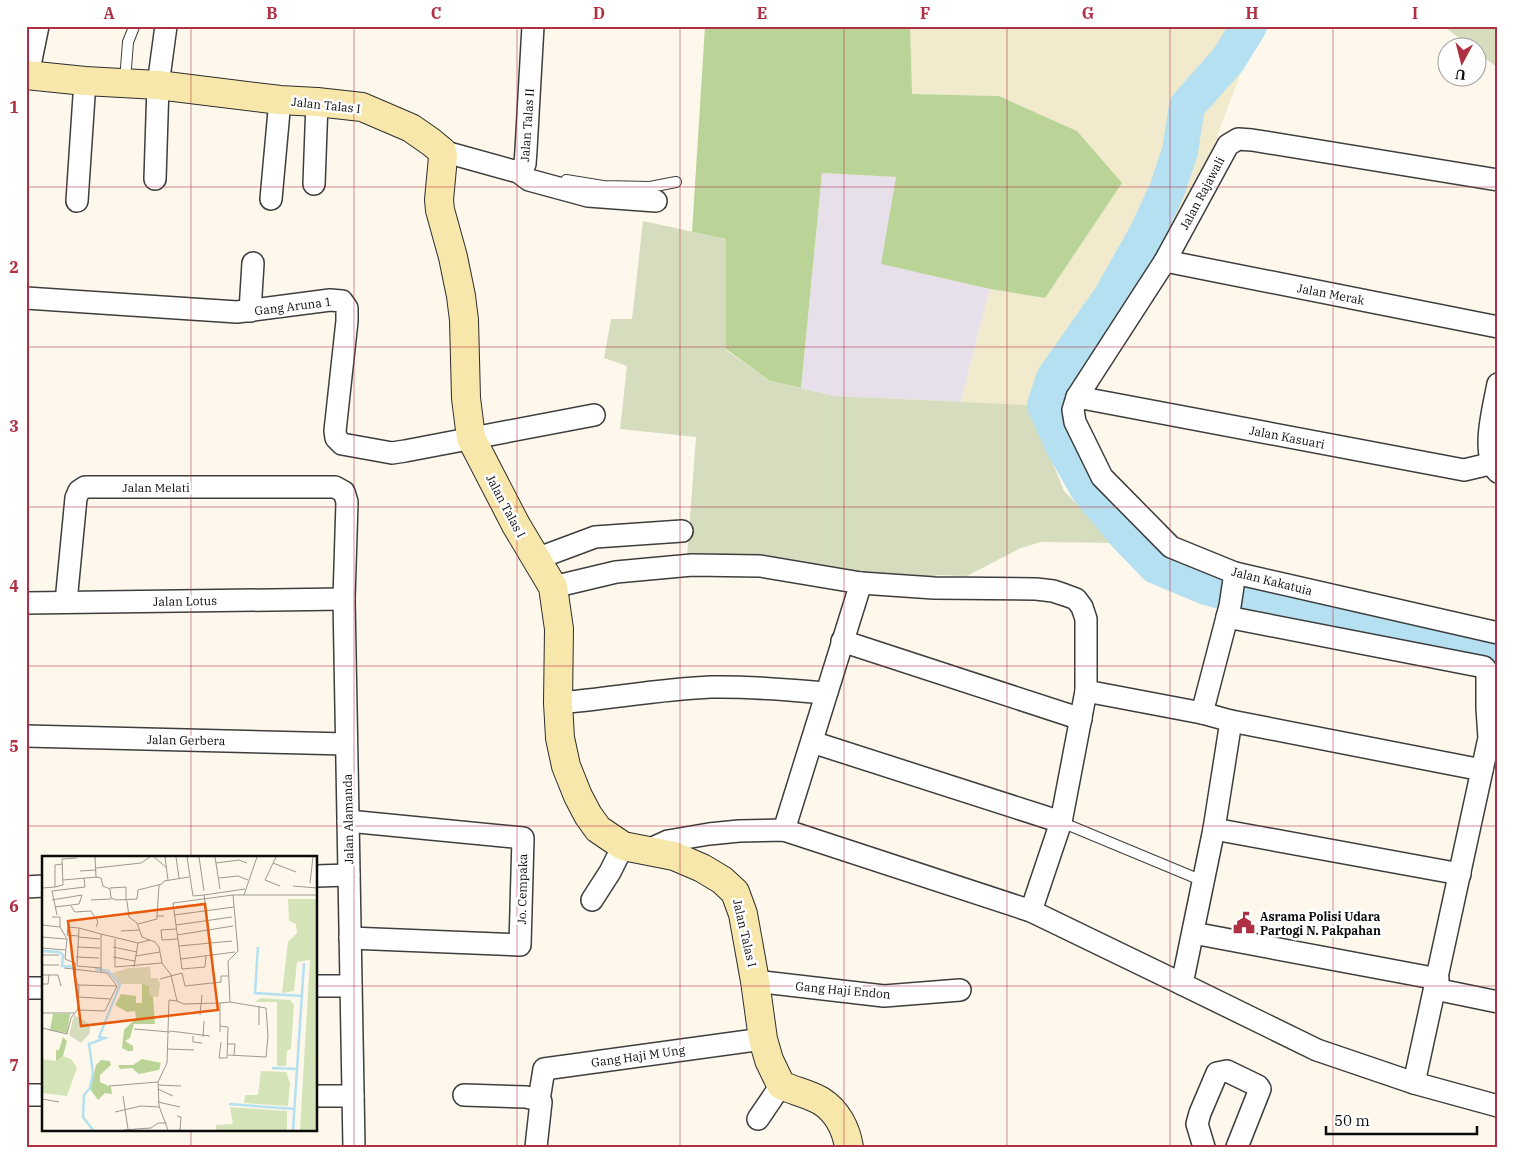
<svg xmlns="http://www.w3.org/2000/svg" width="1524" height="1173" font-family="'IBM Plex Serif',serif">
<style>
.industrial{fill:#e7e0ea}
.farmland{fill:#f1eacd}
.forest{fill:#bad498}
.cemetery{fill:#d6ddbf}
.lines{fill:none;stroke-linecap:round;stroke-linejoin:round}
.river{stroke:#b4e0f1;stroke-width:36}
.lane-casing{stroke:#3e3e3e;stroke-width:12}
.street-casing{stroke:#3e3e3e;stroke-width:24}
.secondary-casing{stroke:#2d2d2d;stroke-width:30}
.lane{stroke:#fff;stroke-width:10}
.street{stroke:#fff;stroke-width:21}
.secondary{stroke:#f8e7ab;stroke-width:28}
.grid{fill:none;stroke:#af2f43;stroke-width:1;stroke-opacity:0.55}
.labels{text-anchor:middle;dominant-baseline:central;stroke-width:5;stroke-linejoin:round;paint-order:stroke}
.street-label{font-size:12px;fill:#0b0b0b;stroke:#fff}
.poi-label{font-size:12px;font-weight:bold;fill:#0b0b0b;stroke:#fff;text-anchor:start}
.inset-river{fill:none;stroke:#b4e0f1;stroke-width:2.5}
.inset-road{fill:none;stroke:#9c9991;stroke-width:1}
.view{fill:#e8590c;fill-opacity:0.15;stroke:#e8590c;stroke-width:2.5}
.inset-edge{fill:none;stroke:#0b0b0b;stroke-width:2.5}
.neatline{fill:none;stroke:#af2f43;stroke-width:2}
.grid-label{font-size:16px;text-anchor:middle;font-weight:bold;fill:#af2f43}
</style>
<rect width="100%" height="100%" fill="#fdf8eb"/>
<polygon class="industrial" points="822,173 896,177 882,264 990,289 961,402 835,396 801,388"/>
<polygon class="farmland" points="910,26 1258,26 1198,188 1080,387 1029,405 961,402 990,289 1045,298 1077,131 999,96 911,94"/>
<polygon class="forest" points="705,26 910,26 912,94 999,96 1077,131 1122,183 1045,298 990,289 881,264 896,177 822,173 801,388 770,381 726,349 726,239 692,232"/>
<g class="cemetery">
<polygon points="1443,26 1498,26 1498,68 1477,52 1476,48 1471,47"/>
<polygon points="643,221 726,239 726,350 770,381 835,396 1029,405 1064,491 1116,543 1041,542 1021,548 967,576 938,575 922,580 687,558 696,437 620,429 627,366 604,358 611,319 632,319"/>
</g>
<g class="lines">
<polyline class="river" points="1249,26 1228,60 1187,106 1180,151 1167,190 1146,235 1111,297 1054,378 1045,405 1063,445 1088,489 1127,536 1156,566 1206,587 1279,606 1498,652"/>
<g class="lane-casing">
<g id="lane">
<polyline points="125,81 128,42 134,27"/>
<polyline points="566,180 603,186 650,187 676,182"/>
<polyline points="1061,822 1203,881"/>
</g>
</g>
<g class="street-casing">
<g id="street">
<polyline points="28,75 38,26"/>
<polyline points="442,151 514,171 522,170 525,164 526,150 533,26"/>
<polyline points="517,171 529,180 588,196 656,201"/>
<polyline points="155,179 158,85 166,26"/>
<polyline points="1498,180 1252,140 1238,139 1228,145 1165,261 1077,397 1073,410 1075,422 1102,477 1171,547 1235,573 1498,633"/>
<polyline points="314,184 317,102"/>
<polyline points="271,199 280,100"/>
<polyline points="77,201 85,81"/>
<polyline points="1165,261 1498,327"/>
<polyline points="26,298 237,312 330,300 342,301 347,308 347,321 335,431 336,438 342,444 392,453 405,451 594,415"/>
<polyline points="250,311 253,263"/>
<path d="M 1498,384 C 1494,406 1480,455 1498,472"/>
<polyline points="1077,397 1464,470 1498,462"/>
<polyline points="536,559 595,537 682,531"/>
<polyline points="553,587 616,572 692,565 760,566 861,583 934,588 1036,589 1053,591 1065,595 1076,599 1082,607 1086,619 1086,691 1061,822 1031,911"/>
<polyline points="66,602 76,498 79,491 85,487 335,487 344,492 347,502 344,599 354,1147"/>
<polyline points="26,603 344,599"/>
<polyline points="1227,617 1484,667 1487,671 1487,708 1489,738 1414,1083 1498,1106"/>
<polyline points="842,641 1081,719"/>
<polyline points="1086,691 1202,713 1231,721 1214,829 1182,984 1317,1050 1414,1083"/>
<path d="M 558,703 C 609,699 660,689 711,687 C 750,686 788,690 826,693"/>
<polyline points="1202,713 1230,606 1235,573"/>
<polyline points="1231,721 1482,770"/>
<polyline points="26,736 346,744"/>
<polyline points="812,742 1061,822"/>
<polyline points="348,821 523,838 520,945 350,938"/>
<polyline points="1214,829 1460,874"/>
<polyline points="784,830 861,583"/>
<polyline points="646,851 668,841 709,834 739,831 784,830 1031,911 1182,984"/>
<polyline points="316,876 349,875"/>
<polyline points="26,887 44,886"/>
<polyline points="592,900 610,872 623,846"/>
<polyline points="1193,933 1438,979"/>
<polyline points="755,981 884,996 960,990"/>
<polyline points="316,986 351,986"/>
<polyline points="26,988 44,988"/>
<polyline points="1435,989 1498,1002"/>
<polyline points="26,1095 44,1095"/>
<polyline points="464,1095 526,1097 539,1100 541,1102 536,1147"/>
<polyline points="316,1096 353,1096"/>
<polyline points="539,1100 544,1069 763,1039"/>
<polyline points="758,1119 781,1085"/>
<polyline points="1204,1147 1197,1124 1200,1113 1217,1073 1227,1071 1258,1086 1260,1089 1237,1147"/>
</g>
</g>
<g class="secondary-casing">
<path id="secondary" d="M 26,75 L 85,81 L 158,85 L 280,100 L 317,102 L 362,107 L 411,128 L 431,142 L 442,151 L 443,157 L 439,200 L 440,210 L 453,257 L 461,296 L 464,320 L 466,398 L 471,438 L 516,525 L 553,587 L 559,629 L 558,703 L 560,738 L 566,766 L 578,796 L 588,815 L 598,829 L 623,846 L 674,856 L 702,868 L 722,880 L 735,892 L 743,914 L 755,981 L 763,1039 L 769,1060 L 781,1085 C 794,1091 809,1094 821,1101 C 837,1111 846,1129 849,1147"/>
</g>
<use href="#lane" class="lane"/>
<use href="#street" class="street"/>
<use href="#secondary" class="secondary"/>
</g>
<path class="grid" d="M 191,26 L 191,857M 354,26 L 354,1147M 517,26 L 517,1147M 680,26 L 680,1147M 844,26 L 844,1147M 1007,26 L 1007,1147M 1170,26 L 1170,1147M 1333,26 L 1333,1147M 26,187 L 1498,187M 26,347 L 1498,347M 26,507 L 1498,507M 26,666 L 1498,666M 26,826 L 1498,826M 26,986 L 44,986M 316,986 L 1498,986M 191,1129 L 191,1147"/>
<defs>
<g id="civic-bare" transform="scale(1.725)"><path d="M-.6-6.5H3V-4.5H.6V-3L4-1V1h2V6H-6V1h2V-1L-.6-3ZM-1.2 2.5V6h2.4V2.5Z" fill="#af2f43" stroke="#fff" stroke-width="2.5" paint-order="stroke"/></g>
</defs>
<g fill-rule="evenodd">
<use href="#civic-bare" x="1244" y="923"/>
</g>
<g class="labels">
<g class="street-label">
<text transform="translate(326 105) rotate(6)">Jalan Talas I</text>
<text transform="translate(527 125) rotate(-86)">Jalan Talas II</text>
<text transform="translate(1202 193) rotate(-62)">Jalan Rajawali</text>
<text transform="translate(1331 294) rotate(11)">Jalan Merak</text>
<text transform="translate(293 306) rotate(-7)">Gang Aruna 1</text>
<text transform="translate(1287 437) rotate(11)">Jalan Kasuari</text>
<text x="156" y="487">Jalan Melati</text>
<text transform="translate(506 506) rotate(62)">Jalan Talas I</text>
<text transform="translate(1272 581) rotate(14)">Jalan Kakatuia</text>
<text transform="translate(185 601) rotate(-1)">Jalan Lotus</text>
<text transform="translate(186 740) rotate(1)">Jalan Gerbera</text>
<text transform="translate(348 819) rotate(-91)">Jalan Alamanda</text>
<text transform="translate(522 889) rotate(-89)">Jo. Cempaka</text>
<text transform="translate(745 933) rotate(77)">Jalan Talas I</text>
<text transform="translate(843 990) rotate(5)">Gang Haji Endon</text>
<text transform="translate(638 1056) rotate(-8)">Gang Haji M Ung</text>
</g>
<g class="poi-label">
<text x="1260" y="916">Asrama Polisi Udara<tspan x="1260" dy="14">Partogi N. Pakpahan</tspan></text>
</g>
</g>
<g transform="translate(42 856)">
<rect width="275" height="275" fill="#fdf8eb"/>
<path d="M 246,43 L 275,43 L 275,274 L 258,274 L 268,104 L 255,106 L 252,135 L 240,137 L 246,86 L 255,77 L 254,68 L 247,65 ZM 219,142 L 248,144 L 252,149 L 249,193 L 245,195 L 244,210 L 235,210 L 235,146 L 213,146 ZM 21,200 L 29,203 L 35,212 L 25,240 L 0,237 L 0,203 L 14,205 ZM 219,215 L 244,216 L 248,227 L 246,250 L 202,247 L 203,239 L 216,239 ZM 188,251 L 245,255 L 245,274 L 174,274 L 174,269 L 191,268 Z" fill="#d4e4b8"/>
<path d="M 100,127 L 107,130 L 108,140 L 111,140 L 113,168 L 92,168 L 88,182 L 83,185 L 91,190 L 91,195 L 86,195 L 80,192 L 82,174 L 94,162 L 93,155 L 85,156 L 73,149 L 79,138 L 94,140 L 94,147 L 100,147 ZM 11,158 L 28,158 L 25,177 L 8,174 ZM 21,181 L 25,185 L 21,200 L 14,205 L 14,194 L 17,194 ZM 100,203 L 119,207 L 117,214 L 97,218 L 90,212 L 78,213 L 76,209 L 91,209 ZM 59,204 L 68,205 L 69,209 L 58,219 L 58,226 L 69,231 L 70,238 L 63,237 L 56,244 L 48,233 L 54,209 Z" fill="#bad498"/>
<path d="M 108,111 L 109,122 L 116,122 L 118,128 L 116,141 L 108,140 L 107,130 L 103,128 L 79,128 L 70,117 L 87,112 ZM 32,159 L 48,168 L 48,177 L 39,187 L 27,179 Z" fill="#d6ddbf"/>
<path class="inset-river" d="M 216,91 L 213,137 L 260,140M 0,95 L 17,96 L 21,99 L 20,110 L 34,111M 230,212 L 255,213M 187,248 L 253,253M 51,274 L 41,261 L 42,239 L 48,232 L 51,217 L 47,188 L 63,182 L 57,181 L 78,129 L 66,115 L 53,113M 251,274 L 262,107"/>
<path class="inset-road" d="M 53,1 L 54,21 L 59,22 L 61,30 L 68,33 L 69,42 L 74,44 L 95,43 L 96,34 L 120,28 L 122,25 L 147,21M 112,1 L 125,12M 123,1 L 126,24M 134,1 L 137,22M 145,1 L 151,40 L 162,39 L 170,99M 157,1 L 162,35M 173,1 L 178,33M 234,1 L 223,24 L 238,30M 174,7 L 197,4 L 205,7M 231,7 L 254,16M 54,12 L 99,7 L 108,1M 38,15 L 54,14M 177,22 L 196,20 L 206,24M 21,24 L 55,21M 268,27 L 271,1M 117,29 L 115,60 L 122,60M 251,30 L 275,32M 13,31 L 21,29 L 20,3 L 35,2M 0,32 L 13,31 L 13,9 L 20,8M 68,32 L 84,31 L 84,45M 162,39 L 203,33M 202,39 L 215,1M 10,44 L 40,39 L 37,48 L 13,51M 49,44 L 69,43M 85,45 L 87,61 L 95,67 L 100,81 L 113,86 L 117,91 L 120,107 L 129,119 L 135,145 L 142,148 L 178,147 L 188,146 L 186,105 L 196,95 L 191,39M 29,50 L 33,56 L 49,55 L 56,66 L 54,71M 15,59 L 10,35 L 43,31 L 42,22M 132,59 L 192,51M 96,68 L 115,63 L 115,60M 0,69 L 18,71M 134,69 L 190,61M 37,72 L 59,78 L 59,116M 134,73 L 119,74 L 120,84 L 136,83M 79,75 L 97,74M 59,78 L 96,87 L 108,84M 135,79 L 191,70M 36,80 L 25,79 L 26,71 L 37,72 L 35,110 L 59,112M 0,81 L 24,83M 36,81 L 58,83M 73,83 L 73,111 L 120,107M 137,90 L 190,85M 35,91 L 58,92M 71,91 L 95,96M 0,92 L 24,94M 0,99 L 17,99M 94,100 L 118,96M 164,100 L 163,111 L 140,113 L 131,47 L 191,39 L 275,39M 0,101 L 0,126M 34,101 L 57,102M 71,101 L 93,105M 139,103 L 193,96M 1,109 L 17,109M 92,111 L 96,87M 22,112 L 65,117 L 75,130M 0,119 L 16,119 L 19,130M 118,123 L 140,117 L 143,130 L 179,126 L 179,120 L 186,120M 0,128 L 6,128 L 7,119M 36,129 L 75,130M 37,141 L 68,143M 35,154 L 63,155 L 75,130M 0,157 L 32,157M 158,159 L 160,139M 217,169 L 217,150M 178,170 L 186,171 L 185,202 L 177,202 L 179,186M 0,172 L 25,178 L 29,162 L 36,153 L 37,130 L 34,126 L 33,107 L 23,103 L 25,83 L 18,71 L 18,61 L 10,61M 92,173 L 128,176M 128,175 L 168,180M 178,176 L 178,147M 151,180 L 151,186 L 160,187M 161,181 L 162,165M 186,188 L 193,188 L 192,199M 126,193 L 152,194M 186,199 L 224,201 L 226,180 L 224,152 L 188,146M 116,229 L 139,230M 67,230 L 116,226M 116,233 L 131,240M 81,240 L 86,273M 0,243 L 17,246M 116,246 L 138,251M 73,256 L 99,250 L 117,251M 135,260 L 139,261 L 138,274M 81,274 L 109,272 L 116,267 L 125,267M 126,274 L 117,250 L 116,226 L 125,207 L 127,144 L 135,145"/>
<path class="view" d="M 163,48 L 176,154 L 39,170 L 26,65 Z"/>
<rect width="275" height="275" class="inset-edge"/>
</g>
<rect width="1524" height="1173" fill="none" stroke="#ffffff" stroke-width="55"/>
<g transform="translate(1462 62) rotate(187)"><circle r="24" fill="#ffffff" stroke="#9d9d9d"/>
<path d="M0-4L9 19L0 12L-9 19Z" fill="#af2f43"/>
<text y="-8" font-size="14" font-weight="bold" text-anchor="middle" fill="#0b0b0b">U</text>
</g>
<path d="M1326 1126v8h151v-8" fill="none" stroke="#0b0b0b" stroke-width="2.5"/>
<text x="1334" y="1126" font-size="15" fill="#0b0b0b" stroke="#ffffff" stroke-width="4" paint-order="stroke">50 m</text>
<rect x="28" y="28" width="1468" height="1118" class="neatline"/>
<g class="grid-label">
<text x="109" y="19">A</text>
<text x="272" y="19">B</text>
<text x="436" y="19">C</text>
<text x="599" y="19">D</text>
<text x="762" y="19">E</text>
<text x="925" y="19">F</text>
<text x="1088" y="19">G</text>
<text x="1252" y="19">H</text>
<text x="1415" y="19">I</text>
<text x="14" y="113">1</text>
<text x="14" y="273">2</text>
<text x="14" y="432">3</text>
<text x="14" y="592">4</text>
<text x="14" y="752">5</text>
<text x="14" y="912">6</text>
<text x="14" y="1071">7</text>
</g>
</svg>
